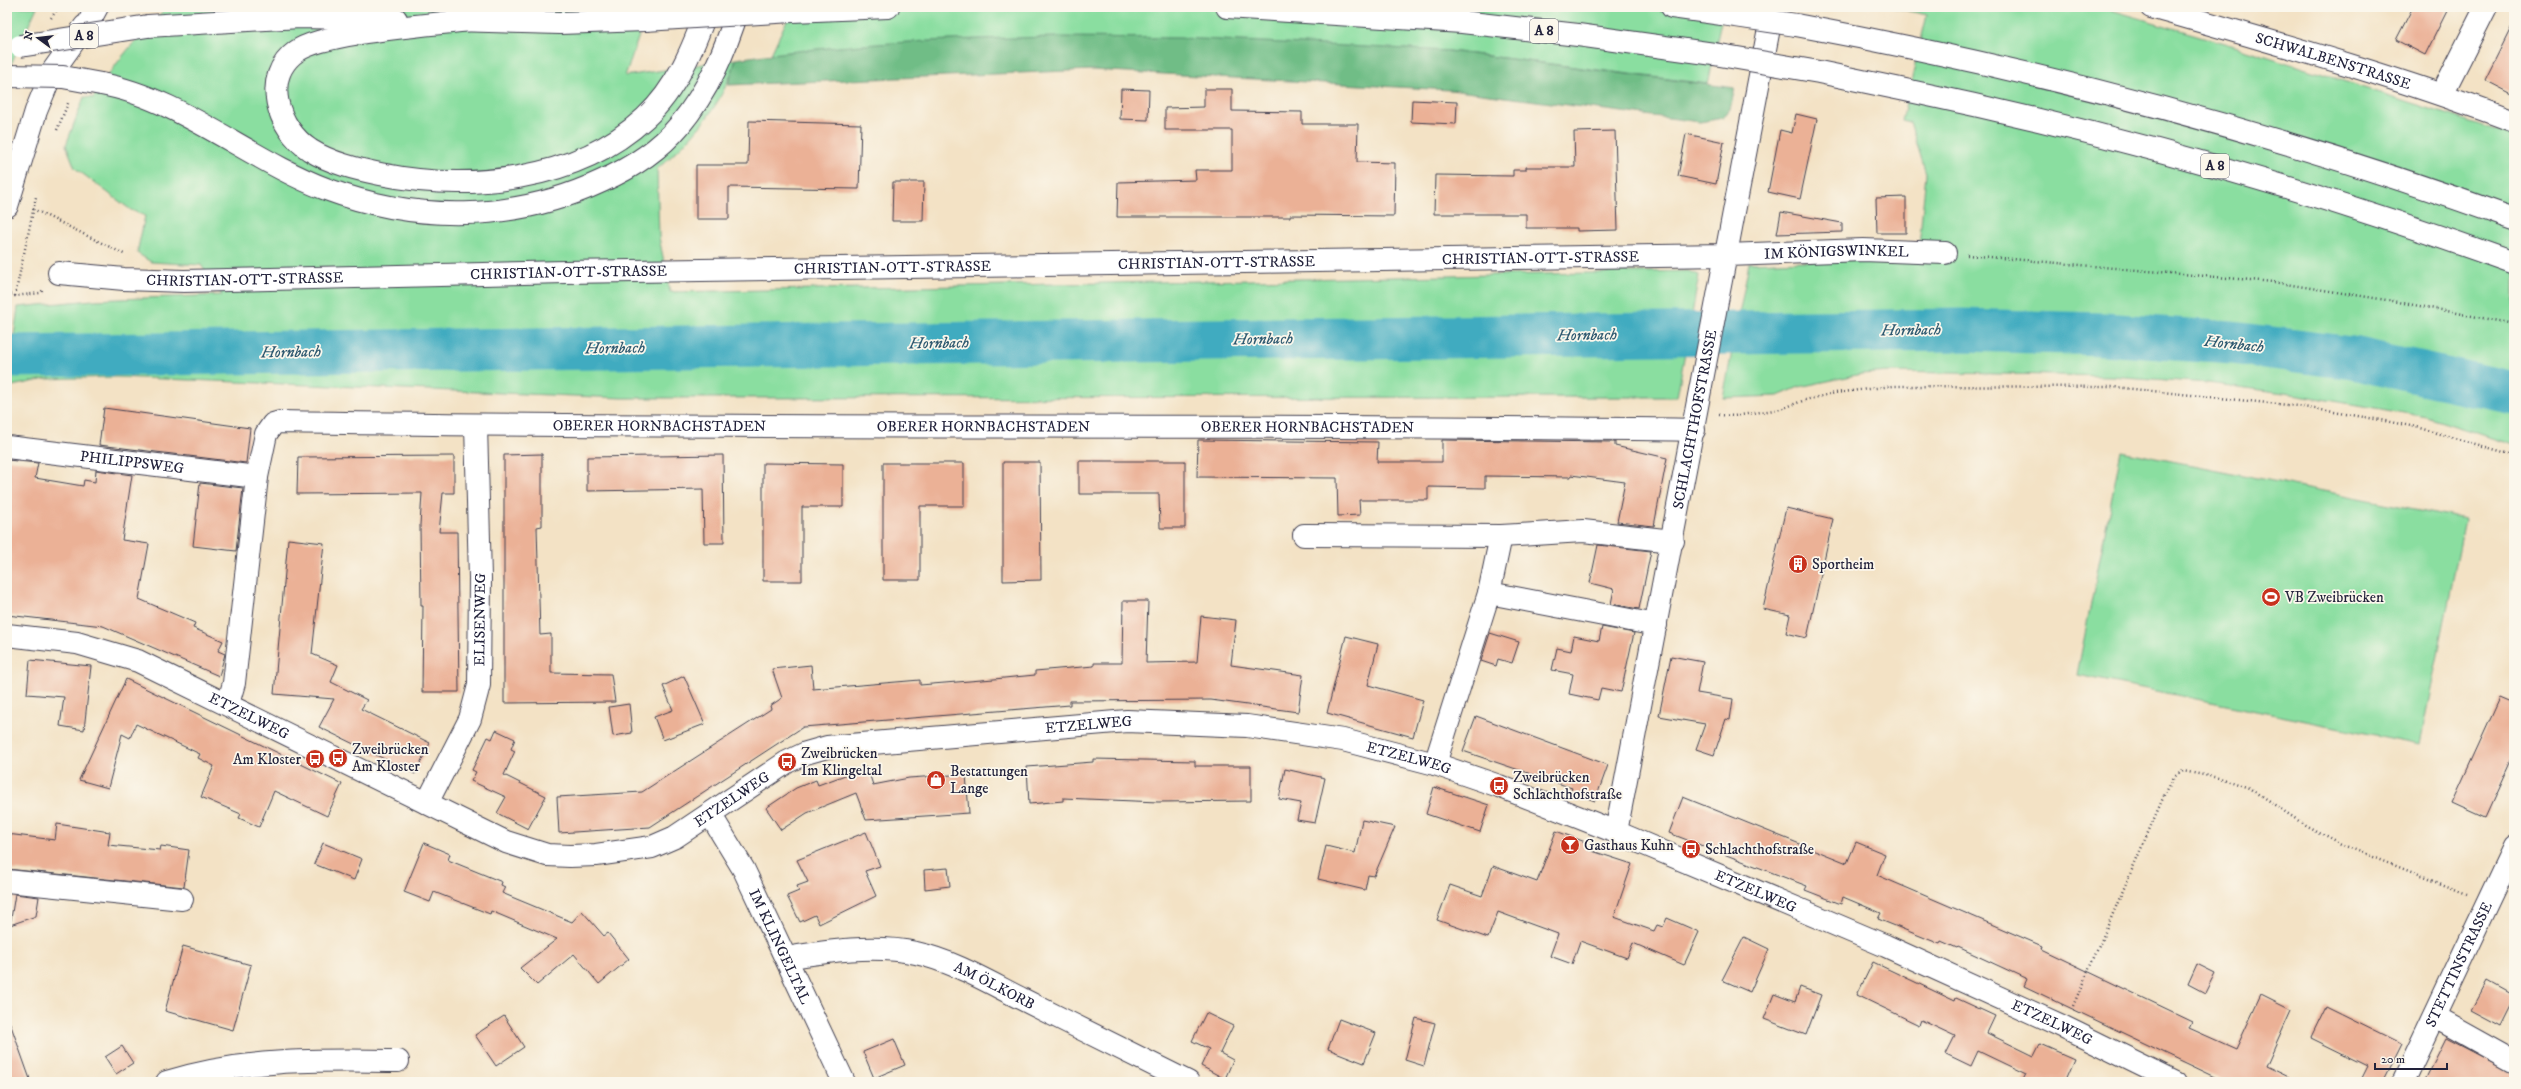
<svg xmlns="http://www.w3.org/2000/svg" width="2521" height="1089" font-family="'IM FELL DW Pica',serif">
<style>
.green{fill:#8adea0;stroke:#56806e}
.forest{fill:#6fbd86;stroke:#487060}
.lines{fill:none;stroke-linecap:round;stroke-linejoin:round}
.river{stroke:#40abc0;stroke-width:43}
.building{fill:#ebb196}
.minor-casing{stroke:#413f50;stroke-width:24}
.highway-casing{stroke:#413f50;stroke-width:24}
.path{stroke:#413f50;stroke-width:2.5;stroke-dasharray:1 3;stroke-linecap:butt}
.minor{stroke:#fff;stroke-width:22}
.highway{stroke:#fff;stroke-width:22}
.highway-bridge-casing{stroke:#413f50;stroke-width:24;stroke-linecap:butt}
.highway-bridge{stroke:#fff;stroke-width:22}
.labels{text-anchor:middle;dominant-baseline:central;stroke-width:3.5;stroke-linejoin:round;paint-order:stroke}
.shield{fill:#fbf7ec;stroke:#636270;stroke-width:1}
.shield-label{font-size:14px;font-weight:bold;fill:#22223b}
.street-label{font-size:15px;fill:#22223b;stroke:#fbf7ec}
.poi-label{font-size:15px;fill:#22223b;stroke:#fbf7ec;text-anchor:start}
.water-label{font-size:16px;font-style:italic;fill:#2e5970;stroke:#fbf7ec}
</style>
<rect width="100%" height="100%" fill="#fbf7ec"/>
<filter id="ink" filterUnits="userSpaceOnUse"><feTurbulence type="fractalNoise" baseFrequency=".025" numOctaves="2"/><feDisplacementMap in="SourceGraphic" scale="8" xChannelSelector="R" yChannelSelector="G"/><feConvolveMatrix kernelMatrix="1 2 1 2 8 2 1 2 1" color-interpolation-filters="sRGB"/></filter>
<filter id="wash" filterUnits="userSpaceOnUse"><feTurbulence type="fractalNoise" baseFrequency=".012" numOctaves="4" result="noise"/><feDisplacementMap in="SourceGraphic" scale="16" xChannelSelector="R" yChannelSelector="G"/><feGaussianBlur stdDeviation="0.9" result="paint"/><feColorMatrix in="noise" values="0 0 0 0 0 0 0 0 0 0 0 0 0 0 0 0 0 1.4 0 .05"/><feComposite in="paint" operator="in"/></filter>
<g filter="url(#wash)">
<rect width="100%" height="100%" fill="#f3e2c5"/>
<g class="green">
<polygon points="7,7 37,7 7,73"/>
<path d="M 167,7 L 649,7 L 625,76 L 736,59 C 721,108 695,136 657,169 L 659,237 L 670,292 L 1688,271 L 1699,275 L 1677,397 L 622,398 L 116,377 L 46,379 L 7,387 L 18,307 L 93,300 L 222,295 L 201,265 L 151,262 L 137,253 L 145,216 L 131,210 L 75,168 L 66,145 L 84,97 L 93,98 C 113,65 140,34 167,7 Z"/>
<polygon points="793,7 1724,7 1708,84 1449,51 771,54"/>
<polygon points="1891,7 2101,7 2241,48 2514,136 2514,445 2427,417 2299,395 2208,383 2111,376 1889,372 1861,374 1799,387 1778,396 1723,398 1749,263 1918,257 1926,173 1910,122 1902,120 1927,15"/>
<polygon points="2121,451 2465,519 2420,744 2077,675"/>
</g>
<path class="forest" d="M 1058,37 L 1180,38 L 1449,51 L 1735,88 L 1730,109 L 1723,118 L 1700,122 L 1450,90 L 1092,70 L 728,85 L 736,59 C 842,43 950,39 1058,37 Z"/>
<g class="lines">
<polyline class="river" points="7,356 1961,330 2103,334 2232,343 2353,358 2514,393"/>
</g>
<g id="blocks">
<g class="building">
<polygon points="2413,7 2449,7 2425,55 2396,40"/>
<polygon points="2514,22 2514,95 2485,80"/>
<polygon points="1121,89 1149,90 1148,120 1120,119"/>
<polygon points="1204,89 1232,89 1232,111 1302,112 1302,124 1358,124 1357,162 1395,163 1394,216 1290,215 1290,217 1117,217 1118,182 1196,180 1195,170 1232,170 1232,130 1165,130 1165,108 1204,107"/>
<polygon points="1412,100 1457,102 1456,124 1411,122"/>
<polygon points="1796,114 1817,119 1800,199 1768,192 1780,130 1792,133"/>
<polygon points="749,121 861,124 859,189 729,187 729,219 696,219 696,165 748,165"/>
<polygon points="1615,131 1618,230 1577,231 1577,228 1526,228 1526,214 1434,214 1435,175 1513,176 1513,170 1526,170 1526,167 1575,167 1574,132"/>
<polygon points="1686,134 1724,142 1716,184 1678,176"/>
<polygon points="893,182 924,182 923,221 892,221"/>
<polygon points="1906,197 1906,233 1877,233 1876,198"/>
<polygon points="1781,212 1842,223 1842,232 1777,234"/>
<polygon points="104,408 250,428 246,463 99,445"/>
<polygon points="1198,440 1378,442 1377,462 1442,462 1442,440 1615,442 1615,446 1667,458 1654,526 1617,522 1625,482 1571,475 1571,477 1485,476 1485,488 1428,487 1428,500 1359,500 1360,515 1338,516 1337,478 1197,477"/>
<polygon points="542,454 542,526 537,527 540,635 551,634 551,673 611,674 615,702 504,703 504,455"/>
<polygon points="723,455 724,543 704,543 703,489 587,491 587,457"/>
<polygon points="454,456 454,493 443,493 439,532 457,532 459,692 422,692 423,606 421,606 420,525 422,493 297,494 298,457"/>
<polygon points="7,460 38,463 35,478 83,486 84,480 95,482 96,470 132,475 122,540 149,544 139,599 195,623 193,628 223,641 218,651 225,654 219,676 103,626 7,615"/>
<polygon points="1079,461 1185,461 1185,528 1160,528 1159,494 1079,494"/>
<polygon points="1003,462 1040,462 1041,580 1003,581"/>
<polygon points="763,463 843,464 843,507 802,507 802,581 763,581"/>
<polygon points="883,463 964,463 964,506 920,506 920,580 883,580"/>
<polygon points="200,483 243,488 236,551 193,546"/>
<polygon points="1786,508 1833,519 1807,638 1786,633 1790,615 1763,609"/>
<polygon points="288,539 324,543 312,654 338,665 331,682 367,700 361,709 430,743 415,774 319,727 334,699 274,694"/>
<polygon points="1598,545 1651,551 1639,609 1611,604 1614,589 1590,583"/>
<polygon points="1123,601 1148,601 1146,663 1197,662 1201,616 1236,620 1231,665 1303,675 1298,712 1211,700 1070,701 1070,705 803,727 650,827 559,833 557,797 642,792 771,709 770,706 782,698 772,669 811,665 813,689 920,680 920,685 994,679 1035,675 1035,671 1094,666 1094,663 1122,663"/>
<polygon points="1602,627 1634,633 1621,692 1601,688 1598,700 1569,694 1573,674 1552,670 1557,648 1571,651 1574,636 1599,641"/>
<polygon points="1490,633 1519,642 1512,663 1498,659 1496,666 1481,661"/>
<polygon points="1346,636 1378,644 1368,685 1423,700 1413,737 1327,713"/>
<polygon points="1671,656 1703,662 1697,693 1733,699 1730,720 1726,719 1714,755 1696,749 1705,724 1659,716"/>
<polygon points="30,660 91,666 84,730 60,726 64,697 27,694"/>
<polygon points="684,676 705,724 663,740 654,717 673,710 663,686"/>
<polygon points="126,679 342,784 327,816 274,791 259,827 239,818 241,814 201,797 214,766 198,758 200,754 136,724 130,738 122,734 108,788 79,780"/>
<polygon points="2500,698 2514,704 2514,754 2485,818 2452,803"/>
<polygon points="629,704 632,733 613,736 609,707"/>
<polygon points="1476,716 1608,765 1595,801 1570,792 1572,788 1463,751"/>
<polygon points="496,730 515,739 511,749 515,751 504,775 546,796 528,829 497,813 506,797 471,781 476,772 472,770 488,737 492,739"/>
<polygon points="1093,759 1195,761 1195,766 1251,766 1251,801 1158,802 1063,798 1063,801 1029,804 1027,767 1093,762"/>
<polygon points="867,767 873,785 909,778 966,774 969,813 866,820 856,793 807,813 781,830 766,808 796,788 816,780 818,785"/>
<polygon points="1285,769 1325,778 1315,823 1297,820 1301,803 1279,799"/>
<polygon points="1434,787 1489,805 1480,832 1426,814"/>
<polygon points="1683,797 1847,863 1856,842 1885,854 1877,875 2042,946 2041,949 2192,1021 2189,1028 2236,1049 2261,995 2291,1010 2266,1066 2299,1082 2226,1082 2024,986 2027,979 1958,947 1957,948 1941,941 1940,944 1878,919 1881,913 1843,897 1841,904 1805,890 1807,886 1669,833"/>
<polygon points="1362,820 1395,827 1374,876 1368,875 1365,890 1318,879 1326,846 1355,853"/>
<polygon points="57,824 110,832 108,845 160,850 161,846 189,850 184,887 7,869 7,834 55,840"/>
<polygon points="1556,831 1588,843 1586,849 1632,864 1614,917 1654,931 1657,925 1663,927 1667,918 1699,932 1684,965 1633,943 1627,958 1580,941 1572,964 1550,956 1558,934 1498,912 1488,938 1437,920 1450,885 1482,896 1493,866 1537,882"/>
<polygon points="866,832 880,866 865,871 876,896 819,924 815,915 800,922 787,896 799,891 797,886 808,882 797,860"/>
<polygon points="323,843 362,859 354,880 314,864"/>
<polygon points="424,843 450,854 448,860 502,882 501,885 505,887 502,893 572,922 582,911 604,936 608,933 629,959 599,984 574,954 537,985 520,968 557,939 491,911 490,914 434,892 430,902 404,892"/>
<polygon points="948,868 950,886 925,889 924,870"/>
<polygon points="15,894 39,897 36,916 10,925"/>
<polygon points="1744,937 1769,949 1750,992 1722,980"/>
<polygon points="183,946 251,965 233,1030 165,1011"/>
<polygon points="1873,962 1955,1001 1956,998 1995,1016 1987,1033 2034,1056 2040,1044 2074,1059 2064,1082 2022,1082 2026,1074 1978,1051 1971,1066 1946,1054 1955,1036 1921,1020 1919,1025 1857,995"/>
<polygon points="2197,964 2215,973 2205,993 2188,984"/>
<polygon points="2487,982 2514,997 2500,1025 2472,1010"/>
<polygon points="1800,987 1821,995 1806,1035 1764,1019 1774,994 1795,1002"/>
<polygon points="2326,1007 2401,1044 2382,1082 2360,1082 2368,1066 2311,1038"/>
<polygon points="1206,1013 1233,1026 1220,1053 1233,1060 1225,1079 1201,1066 1209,1049 1192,1041"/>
<polygon points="504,1016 524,1047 496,1066 475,1035"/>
<polygon points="1416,1018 1435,1023 1424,1066 1405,1060"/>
<polygon points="1339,1019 1376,1033 1364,1063 1328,1049"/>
<polygon points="10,1023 31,1082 7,1082 7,1024"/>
<polygon points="2446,1038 2514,1073 2514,1082 2424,1082"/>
<polygon points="894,1039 905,1065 874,1078 863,1052"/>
<polygon points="122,1046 133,1063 116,1074 105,1057"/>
</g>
</g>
</g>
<g filter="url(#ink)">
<use href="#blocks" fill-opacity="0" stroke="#413f50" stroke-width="1"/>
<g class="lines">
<g class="minor-casing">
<g id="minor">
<path id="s1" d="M 2151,7 C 2273,42 2395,76 2514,121"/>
<polyline points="2442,94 2486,7"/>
<polyline points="7,206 36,111 52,72 85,26"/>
<path id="s2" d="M 59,273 L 124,279 L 184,281 L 565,272 L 1727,255 L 1863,250 L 1945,253"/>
<path id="s3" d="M 7,447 L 257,477"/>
<polyline points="1304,535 1501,536 1583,531 1673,541"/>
<polyline points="1489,593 1656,625"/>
<path id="s4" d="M 7,635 L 77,643 L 138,661 L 506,842 L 547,855 L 570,856 L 596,855 L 652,847 L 675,837 L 787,762 L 806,753 L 827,747 L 1127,721 L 1247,726 L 1343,740 L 1435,764 L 1499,786 L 1616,832 L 1886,946 L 2064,1027 L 2176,1082"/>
<path id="s5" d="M 228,704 L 234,683 L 257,477 L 266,434 L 273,424 L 280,422 C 751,430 1223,423 1694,430"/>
<polyline points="1435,764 1489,593 1501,536"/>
<path id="s6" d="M 427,803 L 470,719 L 479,685 L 480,578 L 476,425"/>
<path id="s7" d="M 710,814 L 744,870 L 844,1082"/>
<path id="s8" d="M 1616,832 L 1773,7"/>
<polyline points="7,881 182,899"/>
<path id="s9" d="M 786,958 C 828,951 874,944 916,953 C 953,961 988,982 1022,999 C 1077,1027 1132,1054 1188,1082"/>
<polyline points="2435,1017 2514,1061"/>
<path d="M 167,1082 C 243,1058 320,1060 398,1061"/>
<path id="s10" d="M 2403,1082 L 2514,847"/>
</g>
</g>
<g class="highway-casing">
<g id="highway">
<polyline points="1227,7 1462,22 1578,35 1714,54"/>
<polyline points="1672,7 1722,14"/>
<polyline points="792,11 888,7"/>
<polyline points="91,18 97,7"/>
<polyline points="454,20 560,23 645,20"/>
<path d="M 469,20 C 431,25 324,32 297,51 C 260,77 278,129 310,150 C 331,163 356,169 380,174 C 468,192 576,182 645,118 C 677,89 694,46 708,7"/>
<path d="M 1796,25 C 2040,70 2281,134 2514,219"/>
<polyline points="148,26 300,17 396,19"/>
<path d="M 101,84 C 178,97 253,162 326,189 C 417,223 514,222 602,181 C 631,168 659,150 679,126 C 709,90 725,51 739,7"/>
<path d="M 1910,91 C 2115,134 2317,191 2514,263"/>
</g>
</g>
<g class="path">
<polyline points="51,18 59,7"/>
<polyline points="57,130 69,101"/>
<polyline points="33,209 124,254"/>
<polyline points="1967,255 2273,282 2393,301 2514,324"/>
<polyline points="7,293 15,296 40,293 44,289"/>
<polyline points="15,296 36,197"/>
<polyline points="1719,415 1734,416 1781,409 1805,400 1835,393 1893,386 2114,387 2297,406 2364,417 2416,427 2514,455"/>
<polyline points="2073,1006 2163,798 2174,777 2183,771 2224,779 2249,788 2305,825 2343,845 2467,894"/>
</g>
<use href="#minor" class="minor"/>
<use href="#highway" class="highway"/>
<g class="highway-bridge-casing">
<g id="highway-bridge">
<polyline points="1722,14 1796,25"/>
<polyline points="645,20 792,11"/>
<polyline points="20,46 148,26"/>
<polyline points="1714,54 1819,72 1910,91"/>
<polyline points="7,76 63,77 101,84"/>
</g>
</g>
<use href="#highway-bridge" class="highway-bridge"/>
</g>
</g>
<defs>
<g id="building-disc" transform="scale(1)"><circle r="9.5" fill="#c8321e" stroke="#fbf7ec"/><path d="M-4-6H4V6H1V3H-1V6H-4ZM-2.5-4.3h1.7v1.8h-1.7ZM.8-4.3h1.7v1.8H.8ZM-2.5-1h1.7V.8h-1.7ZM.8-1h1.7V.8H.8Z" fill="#fff"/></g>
<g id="stadium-disc" transform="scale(1)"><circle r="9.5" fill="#c8321e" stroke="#fbf7ec"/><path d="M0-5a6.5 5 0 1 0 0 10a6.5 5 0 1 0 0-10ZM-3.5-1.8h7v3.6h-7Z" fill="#fff"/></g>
<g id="bus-disc" transform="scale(1)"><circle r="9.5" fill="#c8321e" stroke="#fbf7ec"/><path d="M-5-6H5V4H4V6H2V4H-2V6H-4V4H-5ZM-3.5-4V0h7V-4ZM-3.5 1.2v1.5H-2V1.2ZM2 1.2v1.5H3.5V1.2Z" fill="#fff"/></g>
<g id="shop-disc" transform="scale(1)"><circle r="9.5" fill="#c8321e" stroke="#fbf7ec"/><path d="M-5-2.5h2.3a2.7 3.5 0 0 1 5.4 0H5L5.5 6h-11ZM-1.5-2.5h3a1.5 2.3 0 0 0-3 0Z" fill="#fff"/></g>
<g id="bar-disc" transform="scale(1)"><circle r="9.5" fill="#c8321e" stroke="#fbf7ec"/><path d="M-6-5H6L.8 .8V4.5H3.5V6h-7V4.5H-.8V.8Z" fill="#fff"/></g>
</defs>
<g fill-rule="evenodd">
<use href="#building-disc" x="1798" y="564"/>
<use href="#stadium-disc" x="2271" y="597"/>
<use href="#bus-disc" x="338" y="758"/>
<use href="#bus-disc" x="315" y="759"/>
<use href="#bus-disc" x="787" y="762"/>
<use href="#shop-disc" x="936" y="780"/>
<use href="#bus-disc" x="1499" y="786"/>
<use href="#bar-disc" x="1570" y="845"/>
<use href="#bus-disc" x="1691" y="849"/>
</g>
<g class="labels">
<g class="shield">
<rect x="1530" y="19" width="28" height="24" rx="3"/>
<rect x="70" y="24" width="28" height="24" rx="3"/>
<rect x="2201" y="154" width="28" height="24" rx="3"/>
</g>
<g class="shield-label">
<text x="1544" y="31">A 8</text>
<text x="84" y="36">A 8</text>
<text x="2215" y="166">A 8</text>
</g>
<g class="street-label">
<text stroke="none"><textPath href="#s1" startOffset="190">SCHWALBENSTRASSE</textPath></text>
<text stroke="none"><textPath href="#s2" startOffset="1778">IM KÖNIGSWINKEL</textPath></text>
<text stroke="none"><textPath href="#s2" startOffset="1482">CHRISTIAN-OTT-STRASSE</textPath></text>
<text stroke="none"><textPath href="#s2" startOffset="1158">CHRISTIAN-OTT-STRASSE</textPath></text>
<text stroke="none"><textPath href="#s2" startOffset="834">CHRISTIAN-OTT-STRASSE</textPath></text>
<text stroke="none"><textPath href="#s2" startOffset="510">CHRISTIAN-OTT-STRASSE</textPath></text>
<text stroke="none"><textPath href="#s2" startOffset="186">CHRISTIAN-OTT-STRASSE</textPath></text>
<text stroke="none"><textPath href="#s8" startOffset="420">SCHLACHTHOFSTRASSE</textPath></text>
<text stroke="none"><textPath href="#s5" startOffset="672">OBERER HORNBACHSTADEN</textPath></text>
<text stroke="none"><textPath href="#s5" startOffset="996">OBERER HORNBACHSTADEN</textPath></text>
<text stroke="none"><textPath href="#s5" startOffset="1320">OBERER HORNBACHSTADEN</textPath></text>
<text stroke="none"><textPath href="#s3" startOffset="126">PHILIPPSWEG</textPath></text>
<text stroke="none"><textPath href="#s6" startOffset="195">ELISENWEG</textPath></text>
<text stroke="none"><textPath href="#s4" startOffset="258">ETZELWEG</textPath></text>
<text stroke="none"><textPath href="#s4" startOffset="1158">ETZELWEG</textPath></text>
<text stroke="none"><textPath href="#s4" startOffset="1482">ETZELWEG</textPath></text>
<text stroke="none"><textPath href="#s4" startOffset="786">ETZELWEG</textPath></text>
<text stroke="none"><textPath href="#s4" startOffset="1854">ETZELWEG</textPath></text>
<text stroke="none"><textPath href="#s7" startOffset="150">IM KLINGELTAL</textPath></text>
<text stroke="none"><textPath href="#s10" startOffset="130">STETTINSTRASSE</textPath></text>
<text stroke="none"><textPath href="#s9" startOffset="216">AM ÖLKORB</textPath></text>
<text stroke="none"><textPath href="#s4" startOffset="2178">ETZELWEG</textPath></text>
</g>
<g class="poi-label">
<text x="1812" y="564">Sportheim</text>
<text x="2285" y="597">VB Zweibrücken</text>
<text x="352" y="749">Zweibrücken<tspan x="352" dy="17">Am Kloster</tspan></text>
<text x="801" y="753">Zweibrücken<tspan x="801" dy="17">Im Klingeltal</tspan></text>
<text x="301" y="759" text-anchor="end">Am Kloster</text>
<text x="950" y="771">Bestattungen<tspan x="950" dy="17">Lange</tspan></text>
<text x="1513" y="777">Zweibrücken<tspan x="1513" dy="17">Schlachthofstraße</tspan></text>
<text x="1584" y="845">Gasthaus Kuhn</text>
<text x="1705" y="849">Schlachthofstraße</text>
</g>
<g class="water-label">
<text transform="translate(1911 330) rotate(-1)">Hornbach</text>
<text transform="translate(1587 335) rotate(-1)">Hornbach</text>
<text transform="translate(1263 339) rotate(-1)">Hornbach</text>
<text transform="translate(939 343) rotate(-1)">Hornbach</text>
<text transform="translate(2234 344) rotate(6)">Hornbach</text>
<text transform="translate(615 348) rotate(-1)">Hornbach</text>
<text transform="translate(291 352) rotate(-1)">Hornbach</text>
</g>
</g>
<rect width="2521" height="1089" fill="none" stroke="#fbf7ec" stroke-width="24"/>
<g transform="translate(38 38) rotate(285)" stroke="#fbf7ec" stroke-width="3" paint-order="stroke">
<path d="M0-3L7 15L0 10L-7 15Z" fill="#22223b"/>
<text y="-6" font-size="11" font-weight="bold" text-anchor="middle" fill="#22223b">N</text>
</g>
<path d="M2375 1063v6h72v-6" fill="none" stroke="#22223b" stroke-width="2"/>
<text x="2381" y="1063" font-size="12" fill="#22223b" stroke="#fbf7ec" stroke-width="3" paint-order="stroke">20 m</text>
</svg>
